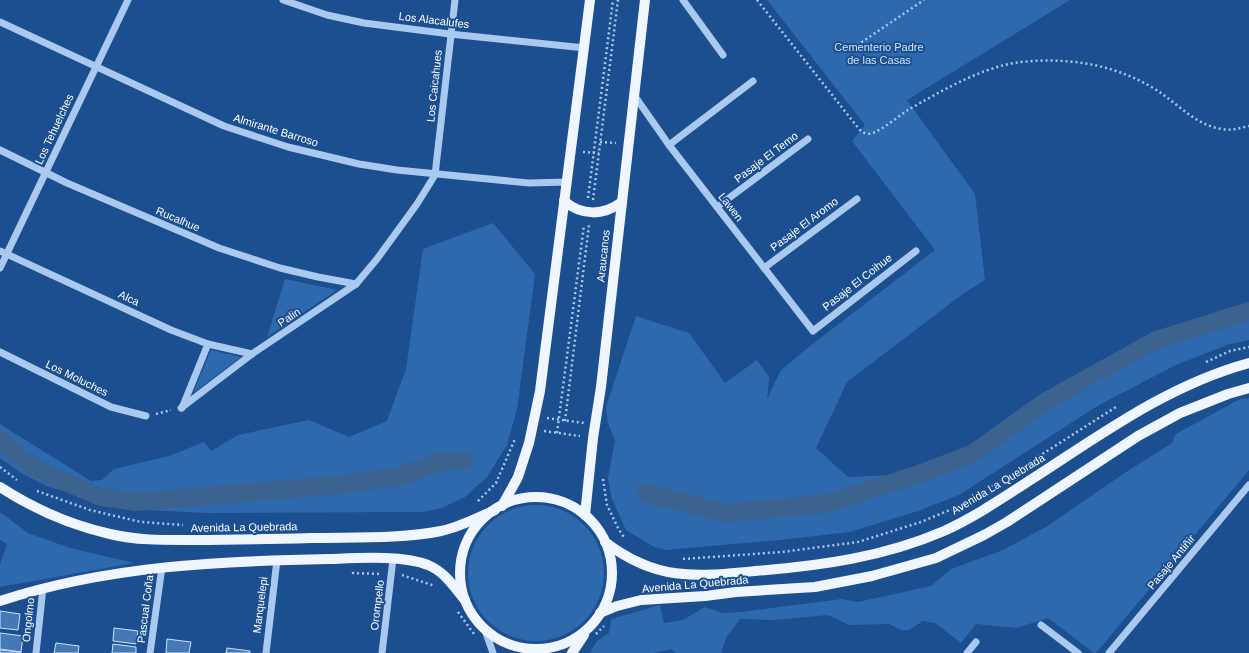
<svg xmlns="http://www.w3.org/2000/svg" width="1249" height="653" font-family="Helvetica,sans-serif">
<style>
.green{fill:#2e69ad}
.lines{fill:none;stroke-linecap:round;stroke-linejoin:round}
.canal{stroke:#3c6290;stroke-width:18}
.building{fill:#4478b7;stroke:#cfe3fa}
.path{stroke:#a9c9ee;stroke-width:2.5;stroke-dasharray:2 3;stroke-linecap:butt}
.minor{stroke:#a9c9ee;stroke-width:7}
.major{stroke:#f0f6ff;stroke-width:10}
.labels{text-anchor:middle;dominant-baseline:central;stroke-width:4;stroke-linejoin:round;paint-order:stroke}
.street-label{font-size:11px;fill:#fff;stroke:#1b4f8f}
.park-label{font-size:11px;fill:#cfe3fa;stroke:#1b4f8f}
</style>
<rect width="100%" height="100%" fill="#1b4f8f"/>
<g class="green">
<polygon points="767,0 1070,0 907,100 975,194 985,280 964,293 847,382 816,448 848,477 919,474 972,454 1046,401 1156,340 1249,311 1249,340 1227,345 1176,365 1099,405 959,495 918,511 850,532 779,540 666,550 654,547 626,530 615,506 611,496 608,478 615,441 608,423 606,407 636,316 689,333 725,383 757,360 769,377 767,399 781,370 814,343 935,250 852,141 865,125"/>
<polygon points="493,223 535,274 517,409 507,445 487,477 465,497 442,508 423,512 208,513 145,510 49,487 21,473 0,458 0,424 91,481 102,480 114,469 169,456 204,442 211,451 238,435 309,420 349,437 387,421 406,369 423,249"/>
<polygon points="285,279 337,290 267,337"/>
<polygon points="211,350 241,357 193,393"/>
<polygon points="1249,398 1249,470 1096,653 1094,653 1048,618 1016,628 976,624 961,643 935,623 923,621 909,630 901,630 889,624 849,625 828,615 773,620 740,619 726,638 721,653 675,653 672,649 654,653 590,653 597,641 609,633 611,619 660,605 664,623 683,620 705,607 723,613 741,612 842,599 858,602 931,586 951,569 1003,550 1046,527 1126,472 1172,443 1176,434 1240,399"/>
<circle cx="536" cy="573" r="68"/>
<polygon points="0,512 28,533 70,548 134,563 0,587 0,565 7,544 0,540"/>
</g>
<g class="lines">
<g class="canal">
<polyline points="0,440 32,466 53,477 101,497 136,502 339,485 402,476 428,466 446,461 464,461"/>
<polyline points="646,493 726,513 825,504 919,474 972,454 1046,401 1156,340 1249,311"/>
</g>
</g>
<g class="building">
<polygon points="0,611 20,614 18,630 0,628"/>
<polygon points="114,628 138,631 136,644 113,641"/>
<polygon points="0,633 23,636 21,652 0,649"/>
<polygon points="167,639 191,642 189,653 166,653"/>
<polygon points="56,643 79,646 78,653 54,653"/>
<polygon points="113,644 136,647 136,653 112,653"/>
<polygon points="227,648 250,651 250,653 226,653"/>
<polygon points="0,650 21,652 21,653 0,653"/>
</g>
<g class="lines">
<g class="path">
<path d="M 757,0 L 859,129 C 863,133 868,135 873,133 C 885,128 897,117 908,110 C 941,91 984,66 1021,62 C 1059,58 1099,62 1134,78 C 1145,83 1156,89 1165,96 C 1183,109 1199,126 1222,129 C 1232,131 1240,128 1249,126"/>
<polyline points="853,48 924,0"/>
<polyline points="600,142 616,143"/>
<polyline points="583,152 599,153"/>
<polyline points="588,198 613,0"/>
<polyline points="593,200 618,0"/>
<polyline points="1206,362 1230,351 1249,347"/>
<polyline points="156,414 171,410"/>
<polyline points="547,418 584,423"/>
<polyline points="565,421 589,225"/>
<polyline points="544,431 580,436"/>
<polyline points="557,433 584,225"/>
<polyline points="0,467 17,480"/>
<polyline points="603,479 607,505 618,528 625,539"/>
<polyline points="37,491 90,510 141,522 183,525"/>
<polyline points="975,497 1116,407"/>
<polyline points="478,501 496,483 515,439"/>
<polyline points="683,559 782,552 858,542 921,522 964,504"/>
<polyline points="353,572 353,573 381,574"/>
<polyline points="402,575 435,586"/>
<polyline points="458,612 474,634"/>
<polyline points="596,634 604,626"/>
</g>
<g class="minor">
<polyline points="283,0 327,15 364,23 450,34 585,48"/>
<polyline points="683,0 723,55"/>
<polyline points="0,22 224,126 288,147 359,164 397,170 529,183 567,182"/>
<polyline points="634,95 669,145 813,331 916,251"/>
<polyline points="669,145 753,81"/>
<polyline points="0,150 67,183 219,248 280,268 318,277 356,284"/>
<polyline points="717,207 808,139"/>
<polyline points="0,251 171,330 208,344 252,354"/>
<polyline points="0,268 128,0"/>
<polyline points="764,268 857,199"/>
<polyline points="0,352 111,407 146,416"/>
<polyline points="181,408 252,354 356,284 377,259 417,204 435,175 455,0"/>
<polyline points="182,408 208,344"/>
<polyline points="1041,625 1078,653"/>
<polyline points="485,630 493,653"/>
<polyline points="36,653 43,588"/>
<polyline points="150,653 162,567"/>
<polyline points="266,653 277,560"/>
<polyline points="382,653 393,559"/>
<polyline points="967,653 976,642"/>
<polyline points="1109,653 1249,485"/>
</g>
<g class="major">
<path d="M 564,201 C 582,216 603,216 622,202"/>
<path d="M 0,487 C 34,509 70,525 110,534 C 139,541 168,540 197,540 C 236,540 274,539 312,538 C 353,537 402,539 441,531 C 460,527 477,518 495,510"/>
<circle cx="536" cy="573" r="76"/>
<polyline points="502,506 518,477 529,443 540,391 590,0"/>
<polyline points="585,515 593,438 601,387 645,0"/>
<path d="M 605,542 C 656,581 694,577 755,571 C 820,566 884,557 944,531 C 975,517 1004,497 1032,479 C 1102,434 1168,385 1249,363"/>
<path d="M 0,601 C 107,566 218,561 329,559 C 358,558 402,555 428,565 C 445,572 454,587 465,600"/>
<polyline points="600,613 617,606 641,600 705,596 736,592 815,587 872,576 936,558 984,535 1007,522 1138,436 1180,413 1228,394 1249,388"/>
<polyline points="572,653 584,635"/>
</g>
</g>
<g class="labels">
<g class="street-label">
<text transform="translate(434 20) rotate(7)">Los Alacalufes</text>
<text transform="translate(434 86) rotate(-84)">Los Caicahues</text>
<text transform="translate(54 129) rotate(-65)">Los Tehuelches</text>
<text transform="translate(276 130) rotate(17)">Almirante Barroso</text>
<text transform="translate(766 157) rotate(-37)">Pasaje El Temo</text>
<text transform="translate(731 207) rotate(52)">Lawen</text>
<text transform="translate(178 219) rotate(23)">Rucalhue</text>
<text transform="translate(804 224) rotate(-37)">Pasaje El Aromo</text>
<text transform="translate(603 256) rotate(-84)">Araucanos</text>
<text transform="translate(857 282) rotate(-38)">Pasaje El Coihue</text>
<text transform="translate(129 298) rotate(25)">Alca</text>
<text transform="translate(289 317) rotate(-34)">Palin</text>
<text transform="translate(77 378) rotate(26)">Los Moluches</text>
<text transform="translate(998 484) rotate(-31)">Avenida La Quebrada</text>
<text transform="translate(244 527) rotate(-1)">Avenida La Quebrada</text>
<text transform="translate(1171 562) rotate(-50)">Pasaje Antiñir</text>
<text transform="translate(695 584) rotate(-5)">Avenida La Quebrada</text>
<text transform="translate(260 605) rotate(-83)">Manquelepi</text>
<text transform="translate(377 605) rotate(-83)">Orompello</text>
<text transform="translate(145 609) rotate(-83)">Pascual Coña</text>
<text transform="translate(28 620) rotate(-84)">Ongolmo</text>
</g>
<g class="park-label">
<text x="879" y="47">Cementerio Padre<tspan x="879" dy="13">de las Casas</tspan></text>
</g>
</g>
</svg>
